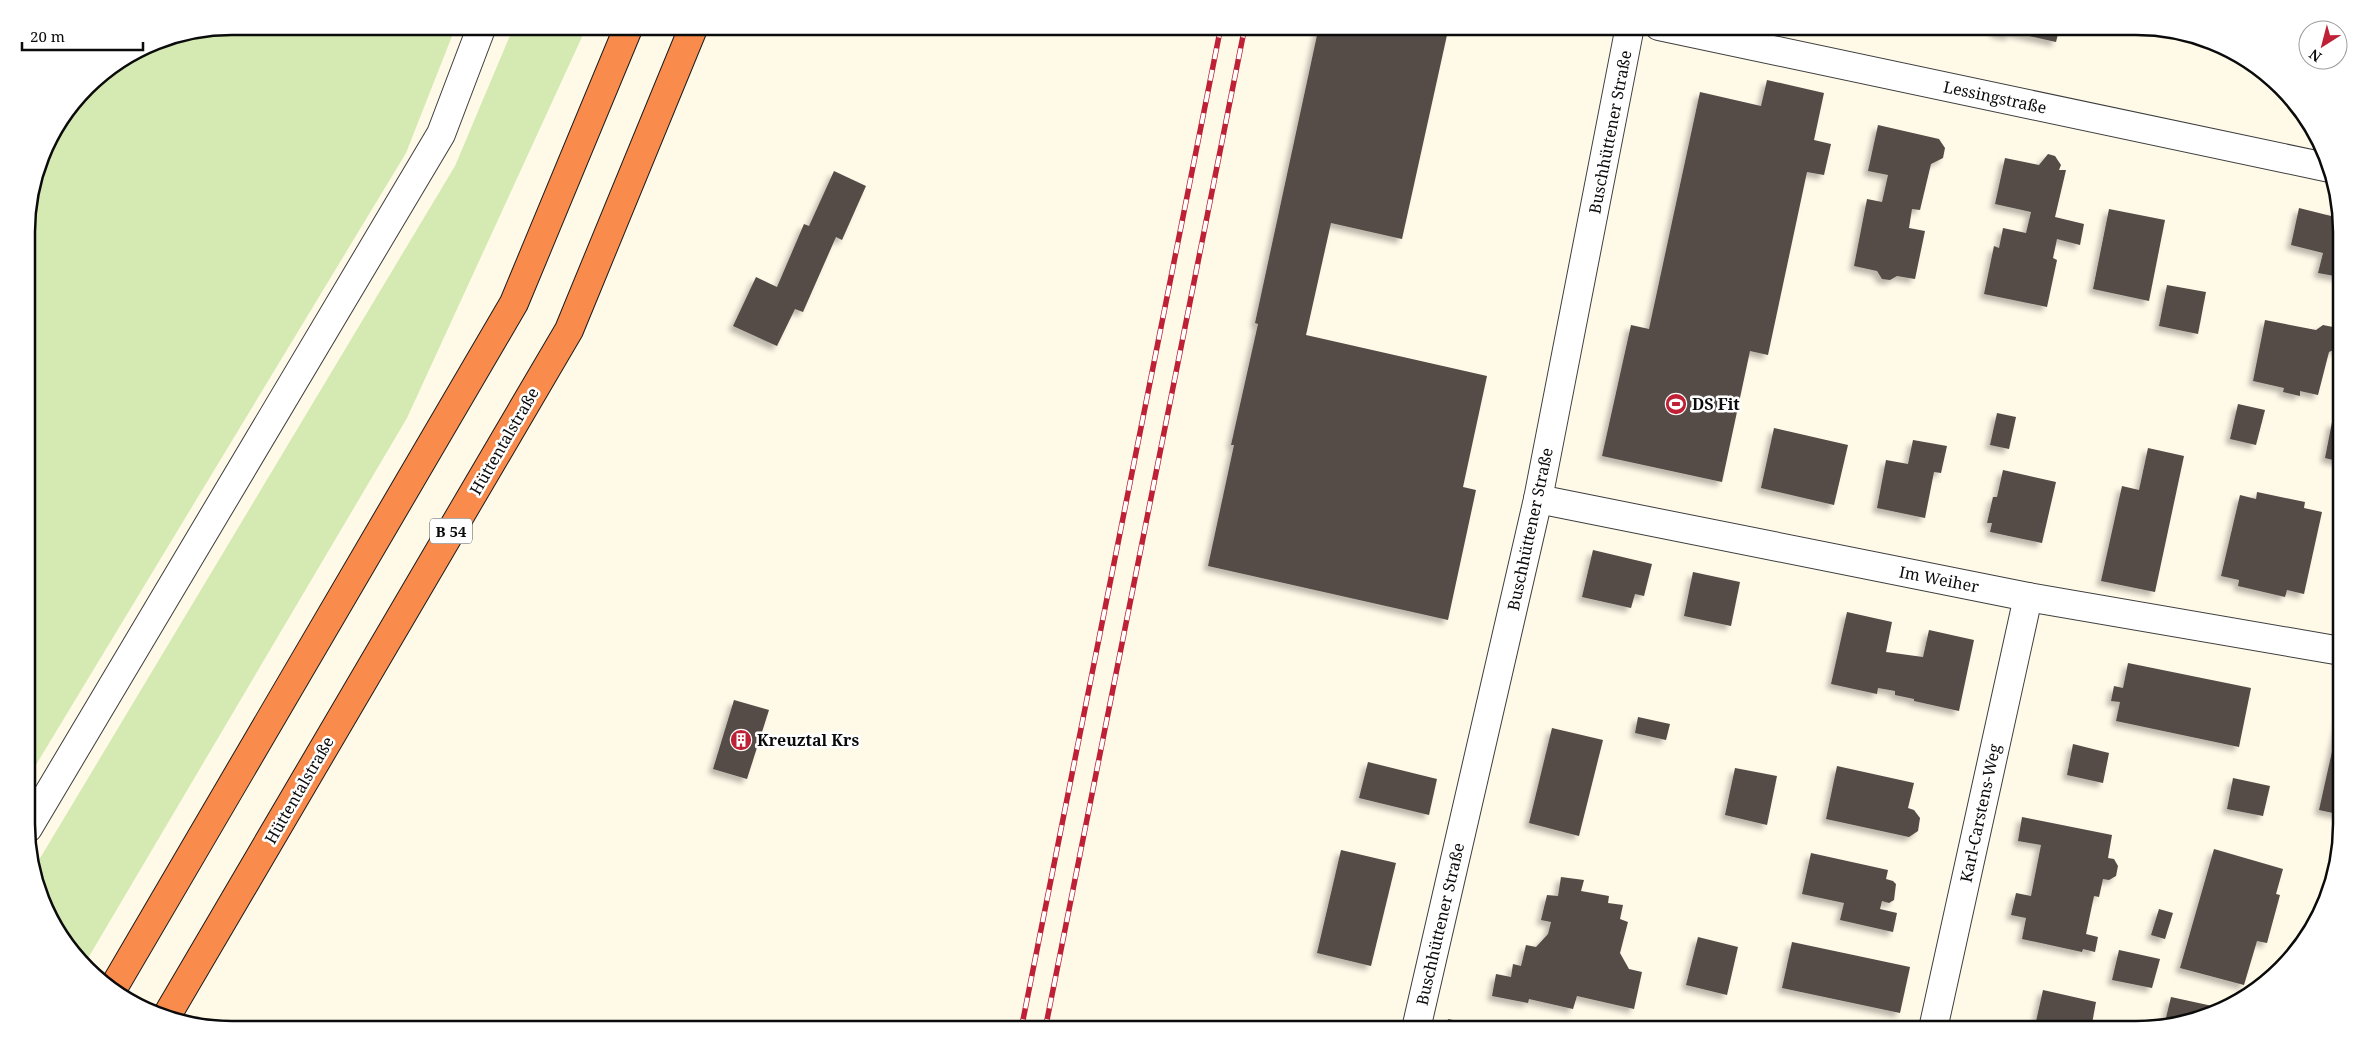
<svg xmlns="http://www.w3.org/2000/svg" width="2368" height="1056" font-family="'Noto Serif',serif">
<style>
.green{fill:#d4eab2}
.building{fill:#544b47;filter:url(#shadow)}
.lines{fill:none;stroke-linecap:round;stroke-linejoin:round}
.street-casing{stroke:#3e3e3e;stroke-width:30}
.highway-casing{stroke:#1c1c1c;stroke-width:30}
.street{stroke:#fff;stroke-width:28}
.highway{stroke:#f98c4d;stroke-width:28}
.rail-casing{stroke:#be2036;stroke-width:5.5}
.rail{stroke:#fff;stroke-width:4;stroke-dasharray:11;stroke-linecap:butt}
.labels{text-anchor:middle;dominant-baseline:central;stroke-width:5;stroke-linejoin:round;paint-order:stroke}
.shield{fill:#fff;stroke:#545454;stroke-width:1}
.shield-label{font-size:15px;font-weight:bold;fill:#0b0b0b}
.street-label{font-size:16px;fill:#0b0b0b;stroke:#fff}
.poi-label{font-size:16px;font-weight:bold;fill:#0b0b0b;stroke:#fff;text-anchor:start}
.rim{fill:none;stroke:#0b0b0b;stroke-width:2.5}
</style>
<defs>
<filter id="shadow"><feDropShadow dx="-4.5" dy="4.5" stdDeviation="2.5" flood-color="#0004"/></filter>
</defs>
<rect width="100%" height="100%" fill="#fff9e8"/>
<g class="green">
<polygon points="232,26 456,26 406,153 28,778 27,218 47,141 96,78 154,42"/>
<path d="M 514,26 L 587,26 L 407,418 L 84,965 C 57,937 43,907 33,870 L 455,166 Z"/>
</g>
<g class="building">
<polygon points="1319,26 1449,26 1402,239 1331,223 1306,335 1487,376 1463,487 1476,490 1448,620 1208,566 1234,445 1231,445 1258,324 1255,323"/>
<polygon points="1984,26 2060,26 2056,42 2011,32 2010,36 1995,33 1995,29"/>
<polygon points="1767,80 1824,93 1814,140 1831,144 1824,175 1807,172 1768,355 1750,351 1722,482 1602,456 1631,325 1649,329 1700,92 1761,106"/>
<polygon points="1878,125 1939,139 1945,148 1943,158 1931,164 1920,210 1912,209 1909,228 1925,231 1915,279 1897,276 1890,280 1882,279 1877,271 1854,266 1867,199 1882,202 1888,175 1868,171"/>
<polygon points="2048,154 2055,156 2061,165 2059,170 2066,170 2055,217 2084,224 2080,245 2057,239 2053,258 2057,260 2047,307 1984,294 1994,246 1999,248 2003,228 2026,233 2031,212 1995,204 2005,158 2039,165"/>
<polygon points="834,171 866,186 842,240 836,237 803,312 795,309 777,346 733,326 756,277 777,287 804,224 809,226"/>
<polygon points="2299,208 2331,216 2332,211 2340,213 2340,277 2318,273 2323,253 2291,245"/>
<polygon points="2109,209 2165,220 2149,301 2093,289"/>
<polygon points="2167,285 2206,292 2198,334 2159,326"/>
<polygon points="2265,320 2316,330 2323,325 2333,327 2339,336 2337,348 2329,352 2318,395 2300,391 2300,396 2283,392 2284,388 2253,381"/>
<polygon points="2238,404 2265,410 2256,445 2230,439"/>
<polygon points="1997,413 2016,417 2009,449 1990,445"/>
<polygon points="2332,422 2341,424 2341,462 2325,458"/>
<polygon points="1774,428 1848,445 1834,505 1761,488"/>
<polygon points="1913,440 1947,446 1941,473 1934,472 1925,518 1877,508 1886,460 1908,464"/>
<polygon points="2148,448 2184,456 2155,592 2101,581 2122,486 2139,490"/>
<polygon points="2003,470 2056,482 2042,543 1990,532 1992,523 1987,523 1993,497 1997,497"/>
<polygon points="2257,492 2305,502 2304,508 2322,512 2304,594 2287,590 2285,597 2238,586 2239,580 2221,576 2240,495 2256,499"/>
<polygon points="1593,550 1652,564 1644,596 1635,594 1631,608 1582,597"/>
<polygon points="1693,572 1740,582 1731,626 1684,616"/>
<polygon points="1847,612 1892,622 1886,652 1923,657 1929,630 1974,640 1959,711 1914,701 1914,699 1895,695 1895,691 1878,688 1877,694 1831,684"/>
<polygon points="2128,663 2251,688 2239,747 2116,721 2120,702 2111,701 2114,686 2123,688"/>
<polygon points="734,700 769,710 747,779 713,769"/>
<polygon points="2341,711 2342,815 2319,810"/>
<polygon points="1638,717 1670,724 1666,740 1635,733"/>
<polygon points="1552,728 1603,740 1579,836 1529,823"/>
<polygon points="2073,744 2109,753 2103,783 2067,775"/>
<polygon points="1368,762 1437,779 1429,815 1359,798"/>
<polygon points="1837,766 1914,783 1908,808 1914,810 1920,818 1918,831 1909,837 1826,819"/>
<polygon points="1735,768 1777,776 1767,825 1725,815"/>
<polygon points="2233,778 2270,786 2263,816 2227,809"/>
<polygon points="2022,817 2112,835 2108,858 2114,859 2118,866 2116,876 2109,880 2103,879 2099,897 2094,896 2086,934 2098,937 2095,952 2083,949 2082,952 2022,939 2026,918 2011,915 2016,893 2031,896 2041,845 2018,841"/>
<polygon points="2214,849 2283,869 2276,894 2280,895 2267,943 2257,941 2244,985 2180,968"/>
<polygon points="1341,850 1396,863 1371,966 1317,953"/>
<polygon points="1811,853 1888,870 1886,879 1893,881 1896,884 1894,900 1889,903 1882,901 1880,909 1897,913 1893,932 1840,920 1844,903 1802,894"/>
<polygon points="1561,877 1584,880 1581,891 1609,896 1608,903 1623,905 1620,919 1628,922 1620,953 1629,969 1642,972 1634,1009 1577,996 1573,1009 1529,999 1528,1003 1492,996 1496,974 1511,977 1513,964 1521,966 1526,945 1536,947 1548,934 1551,922 1541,920 1547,895 1558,896"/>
<polygon points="2159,909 2173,913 2165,939 2151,935"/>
<polygon points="1698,937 1738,947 1727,995 1686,985"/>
<polygon points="1792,942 1910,967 1900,1013 1782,988"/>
<polygon points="2119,950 2160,959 2152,988 2112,980"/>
<polygon points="2043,990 2096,1002 2091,1029 2052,1029 2035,1026"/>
<polygon points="2171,997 2217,1007 2216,1012 2202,1019 2164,1026"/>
<polygon points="1448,1019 1482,1026 1482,1029 1446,1029"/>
<polygon points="1767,1020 1806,1029 1765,1029"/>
</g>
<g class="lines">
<g class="street-casing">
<g id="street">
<polyline points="1659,26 2330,168"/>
<polyline points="1538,499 2028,597 2341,651"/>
<polyline points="28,828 441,134 482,26"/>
<polyline points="1416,1029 1538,499 1630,26"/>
<polyline points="1933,1029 2028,597"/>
</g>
</g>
<g class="highway-casing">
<g id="highway">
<polyline points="112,990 514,303 629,26"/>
<polyline points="166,1017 569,330 694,26"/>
</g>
</g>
<use href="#street" class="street"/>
<use href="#highway" class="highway"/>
<g class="rail-casing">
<g id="rail">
<polyline points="1021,1030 1221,26"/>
<polyline points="1045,1030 1245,26"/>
</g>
</g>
<use href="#rail" class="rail"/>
</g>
<defs>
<g id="stadium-disc" transform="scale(1.125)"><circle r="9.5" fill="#be2036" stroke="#fff"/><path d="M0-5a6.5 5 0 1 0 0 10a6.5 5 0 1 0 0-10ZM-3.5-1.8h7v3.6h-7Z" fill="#fff"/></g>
<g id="building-disc" transform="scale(1.125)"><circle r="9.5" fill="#be2036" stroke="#fff"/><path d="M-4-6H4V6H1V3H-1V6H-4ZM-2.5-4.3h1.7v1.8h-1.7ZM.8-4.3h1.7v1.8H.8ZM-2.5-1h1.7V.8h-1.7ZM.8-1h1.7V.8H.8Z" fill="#fff"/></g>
</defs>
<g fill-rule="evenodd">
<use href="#stadium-disc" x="1676" y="404"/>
<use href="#building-disc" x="741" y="740"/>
</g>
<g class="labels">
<rect class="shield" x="430" y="518.5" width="42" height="25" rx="4"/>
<g class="shield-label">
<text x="451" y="531">B 54</text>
</g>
<g class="street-label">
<text transform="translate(1995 97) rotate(12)">Lessingstraße</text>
<text transform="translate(1610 132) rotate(-79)">Buschhüttener Straße</text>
<text transform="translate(504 441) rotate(-60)">Hüttentalstraße</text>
<text transform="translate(1530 529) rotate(-78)">Buschhüttener Straße</text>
<text transform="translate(1939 579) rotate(11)">Im Weiher</text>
<text transform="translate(299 790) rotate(-60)">Hüttentalstraße</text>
<text transform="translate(1980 813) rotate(-78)">Karl-Carstens-Weg</text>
<text transform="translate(1440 924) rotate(-77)">Buschhüttener Straße</text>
</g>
<g class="poi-label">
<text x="1692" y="404">DS Fit</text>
<text x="757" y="740">Kreuztal Krs</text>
</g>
</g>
<path d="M0 0H2368V1056H0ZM232 35H2136A197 197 0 0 1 2333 232V824A197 197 0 0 1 2136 1021H232A197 197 0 0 1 35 824V232A197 197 0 0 1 232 35Z" fill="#fff" fill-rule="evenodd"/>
<path class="rim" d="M232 35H2136A197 197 0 0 1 2333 232V824A197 197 0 0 1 2136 1021H232A197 197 0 0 1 35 824V232A197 197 0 0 1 232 35Z"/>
<g transform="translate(2323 45) rotate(216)"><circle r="24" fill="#ffffff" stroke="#9d9d9d"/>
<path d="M0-4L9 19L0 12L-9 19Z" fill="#be2036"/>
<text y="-8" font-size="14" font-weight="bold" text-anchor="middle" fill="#0b0b0b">N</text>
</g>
<path d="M22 42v8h121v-8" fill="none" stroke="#0b0b0b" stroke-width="2.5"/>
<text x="30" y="42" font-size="15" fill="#0b0b0b" stroke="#ffffff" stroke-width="4" paint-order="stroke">20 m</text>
</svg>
